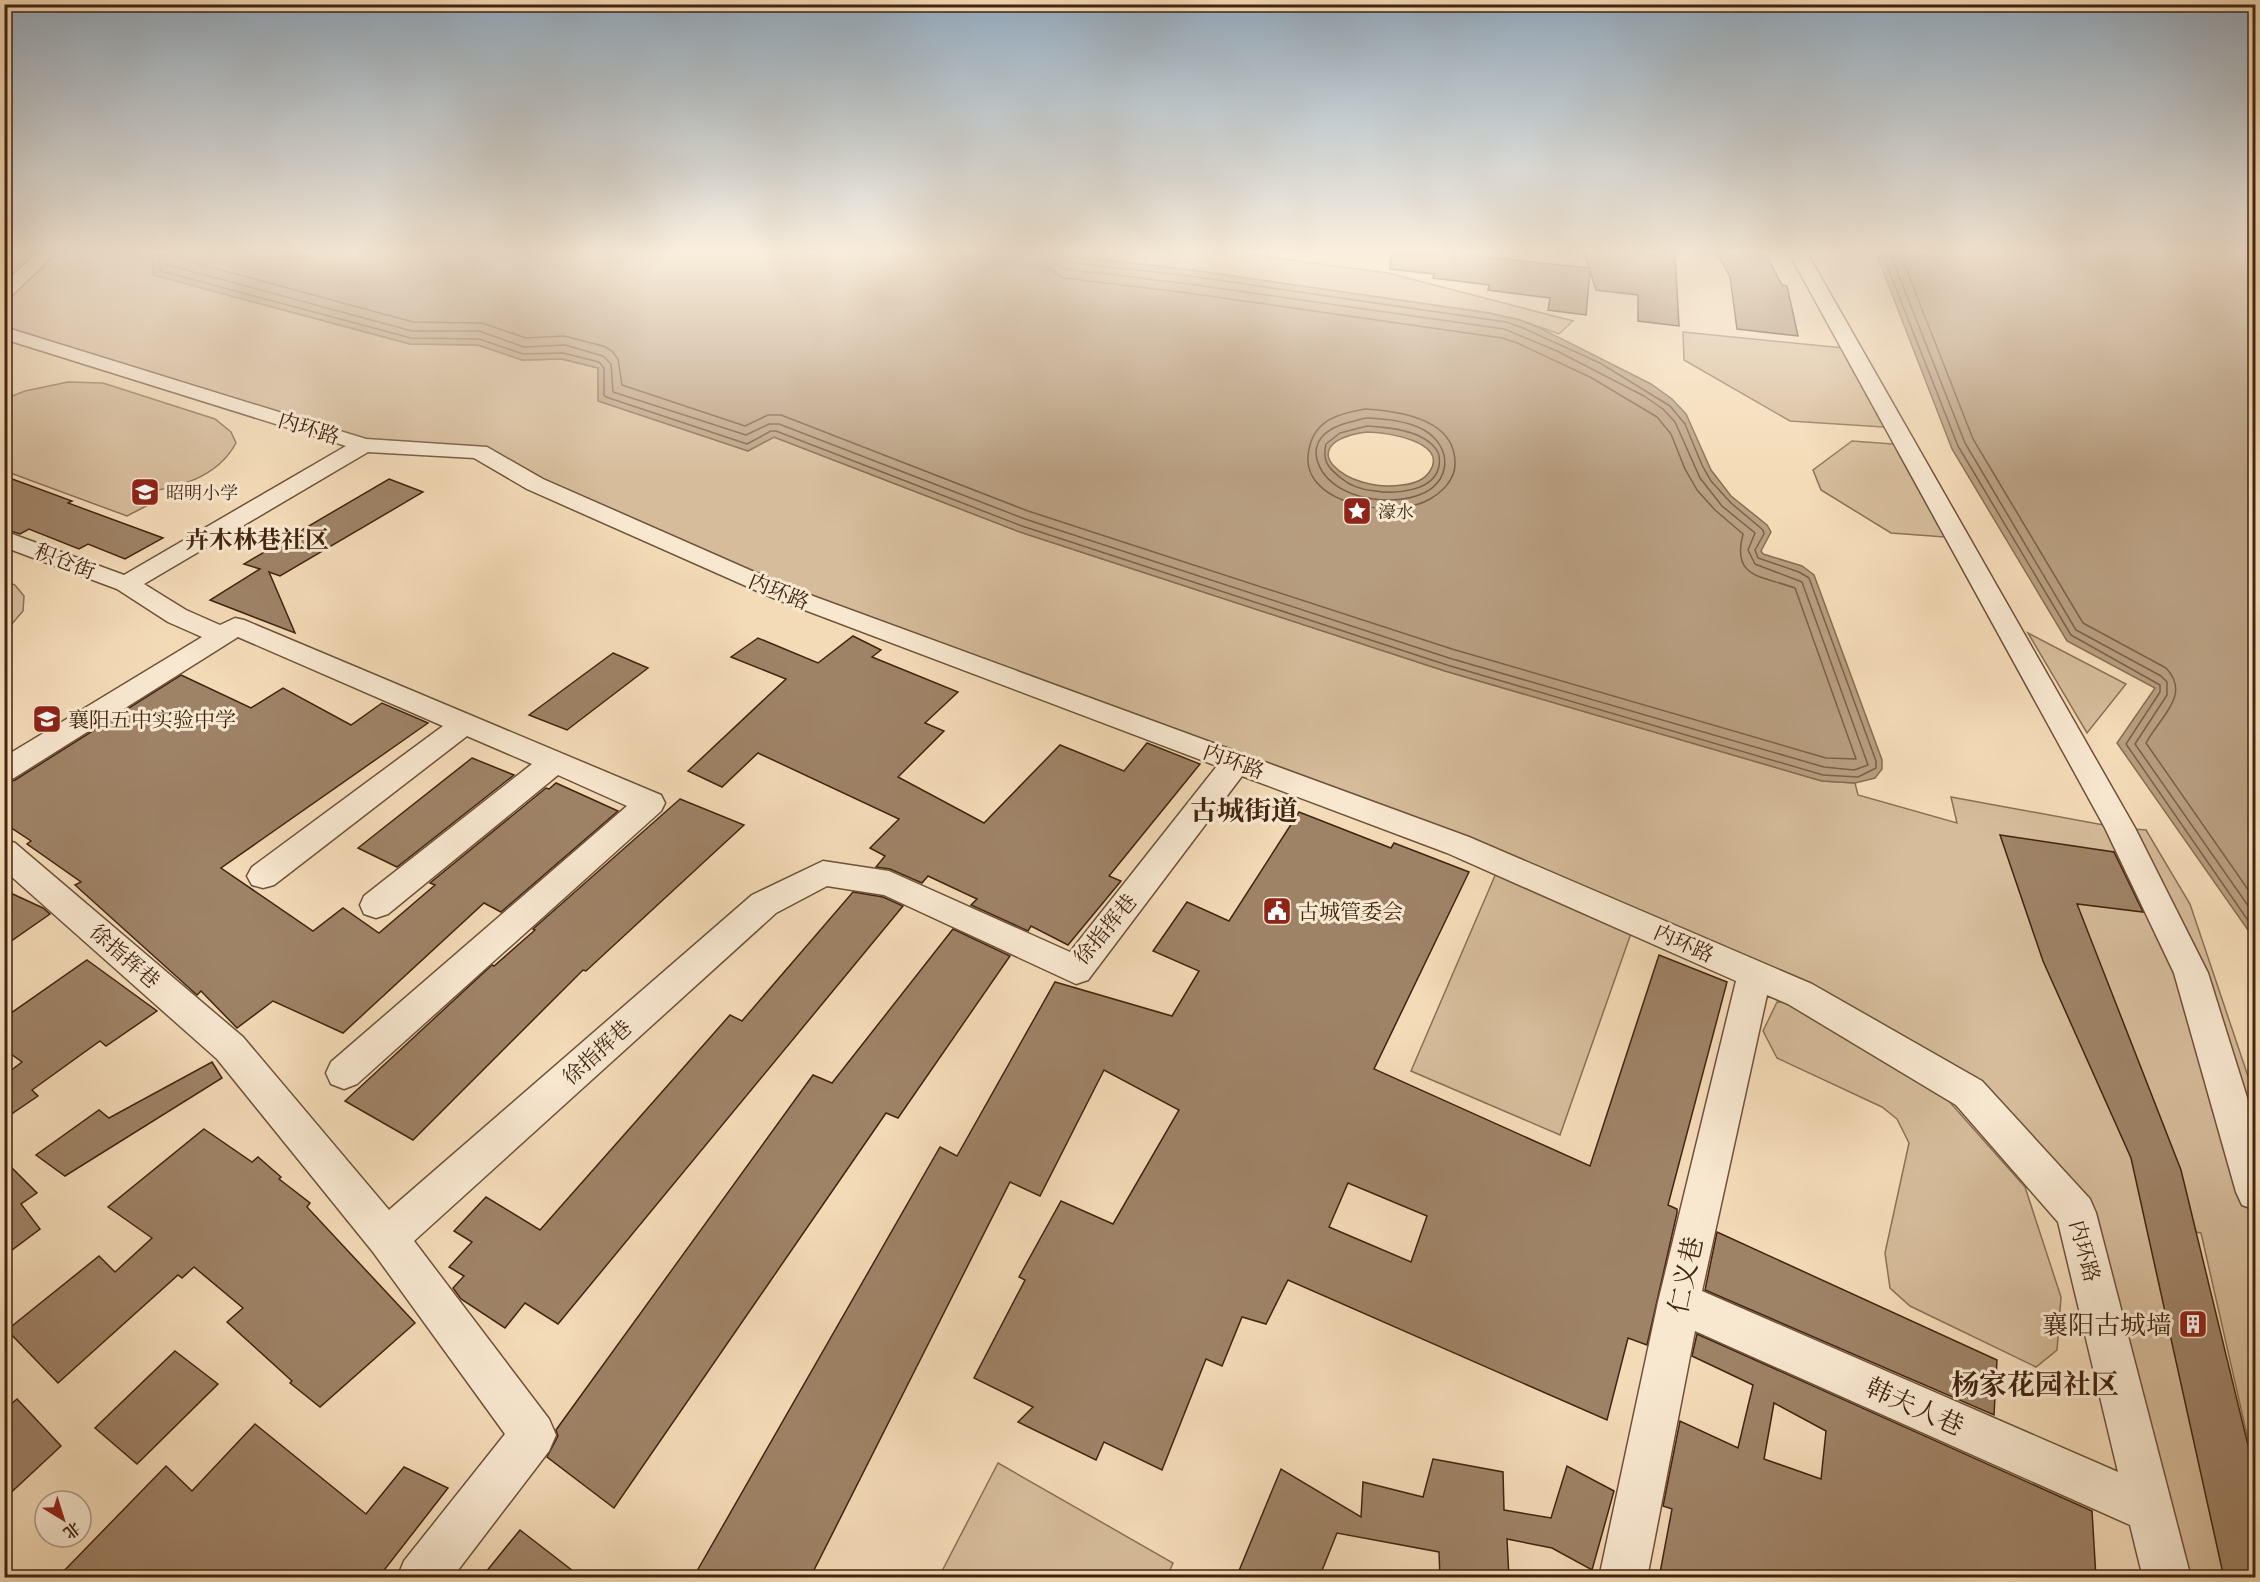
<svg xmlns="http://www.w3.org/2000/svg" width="2260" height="1582" font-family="'Gentium Book Plus','Noto Serif SC',serif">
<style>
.green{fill:#d6bc9b;stroke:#8c7056;stroke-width:1.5}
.water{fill:#b79d7f;stroke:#886d53;stroke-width:1.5;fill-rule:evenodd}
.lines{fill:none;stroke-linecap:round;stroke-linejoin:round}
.shore{stroke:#7c6048;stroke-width:1.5}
.building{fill:#9f8367;stroke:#422411;stroke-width:1.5;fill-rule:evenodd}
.minor-casing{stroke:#6e523a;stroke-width:3}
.minor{fill:#f8e8d0;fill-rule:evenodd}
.labels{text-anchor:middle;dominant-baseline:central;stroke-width:6;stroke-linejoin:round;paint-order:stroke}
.far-poi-label{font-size:18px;fill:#422411;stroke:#f8e8d0;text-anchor:start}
.street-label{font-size:21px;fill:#422411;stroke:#f8e8d0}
.poi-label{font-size:21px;fill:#422411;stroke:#f8e8d0;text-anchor:start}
.quarter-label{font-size:24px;font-weight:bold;fill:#422411;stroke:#f8e8d0}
.near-street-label{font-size:26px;fill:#422411;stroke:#f8e8d0}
.near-poi-label{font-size:26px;fill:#422411;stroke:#f8e8d0;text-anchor:end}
.district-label{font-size:27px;font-weight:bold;fill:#422411;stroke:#f8e8d0}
.near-quarter-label{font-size:28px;font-weight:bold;fill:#422411;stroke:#f8e8d0}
</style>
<rect width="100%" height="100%" fill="#f4dbb7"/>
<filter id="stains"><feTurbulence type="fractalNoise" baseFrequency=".00333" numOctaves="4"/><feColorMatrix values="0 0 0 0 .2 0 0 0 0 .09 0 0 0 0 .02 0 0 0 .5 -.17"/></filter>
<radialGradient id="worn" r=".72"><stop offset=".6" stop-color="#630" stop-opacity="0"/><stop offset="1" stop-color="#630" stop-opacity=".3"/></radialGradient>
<g class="green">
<polygon points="30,253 152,253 154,275 410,344 478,345 522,360 562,359 598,368 599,401 748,451 774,437 1020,532 1445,671 1822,781 1855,783 1858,795 1957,823 1951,797 2120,828 2146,830 2190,904 2255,1097 2255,1470 2201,1233 2146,1224 2224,1577 2167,1577 2076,1213 1969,1093 1635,922 1560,1135 1411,1071 1500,864 782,593 479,452 364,445 5,333 5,276"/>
<polygon points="1042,253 1238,253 1388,273 1573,321 1559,334 1520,320 1489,313 1191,270"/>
<polygon points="1683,332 1854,349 1898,428 1790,421 1684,360"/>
<path d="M 68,382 L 103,383 L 215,419 L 231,432 L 236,443 C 216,480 176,487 139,494 L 156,501 L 127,516 L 5,471 L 5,399 L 25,391 Z"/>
<polygon points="1852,441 1906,445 1958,538 1891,533 1821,490 1813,470"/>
<polygon points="5,581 15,585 24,596 23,611 5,632"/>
<polygon points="2028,633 2126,684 2087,733"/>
<polygon points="1777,1002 1798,1004 1947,1099 2025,1187 2061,1297 2057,1350 2036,1367 1910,1306 1890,1288 1885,1253 1909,1143 1897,1119 1882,1107 1777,1058 1763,1031"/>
<polygon points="998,1463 1173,1563 1167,1577 949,1578 941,1573"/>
</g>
<g class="water">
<path d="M 152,253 L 1042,253 L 1191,270 L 1489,313 L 1520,320 L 1540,328 L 1651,384 L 1672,399 L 1686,414 L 1711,470 L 1731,496 L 1767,525 L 1771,532 L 1761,551 L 1763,554 L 1802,566 L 1814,575 L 1882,760 L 1882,769 L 1875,778 L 1855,783 L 1822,781 L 1445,671 L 1020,532 L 774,437 L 748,451 L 598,401 L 598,368 L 562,359 L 522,360 L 478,345 L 410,344 L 153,275 ZM 1367,432 C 1384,432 1449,441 1430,471 C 1424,481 1412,484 1402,485 C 1347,494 1287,443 1367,432 Z"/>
<polygon points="1876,253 2255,253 2255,949 2248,930 2117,743 2155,688 2067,641 1952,449"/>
</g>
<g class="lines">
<g class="shore">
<polyline points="158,253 161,271 411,338 479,339 523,354 563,353 599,362 604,368 604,395 606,397 747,444 771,431 776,431 1022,526 1447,665 1823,775 1858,777 1876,768 1876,761 1809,578 1799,572 1758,558 1755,550 1764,534 1763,530 1731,503 1711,481 1702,465 1685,424 1670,406 1600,363 1523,328 1506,322 1190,276 1066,262 1061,259 1060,253"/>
<polyline points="165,253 168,265 412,331 479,331 524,347 565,345 603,356 611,364 613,392 746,435 769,424 779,424 1025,519 1449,658 1824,767 1854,770 1868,765 1802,582 1755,564 1748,550 1755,533 1722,506 1700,478 1675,422 1663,409 1644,396 1557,351 1504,329 1189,284 1065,269 1055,263 1053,253"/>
<path d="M 174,253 L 177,258 L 413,322 L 482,323 L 526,338 L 564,336 L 603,346 L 612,351 L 618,359 L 622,385 L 745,426 L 768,415 L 781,415 L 1028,511 L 1452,649 L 1826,758 L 1856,759 L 1795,588 C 1763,576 1731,579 1743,534 L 1715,510 L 1697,490 L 1685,469 L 1671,434 L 1657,417 L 1590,377 L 1517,343 L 1502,338 L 1188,293 L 1064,278 L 1049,269 L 1044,253"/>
<polyline points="1882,253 1958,446 2071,635 2160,685 2160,692 2126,744 2256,932"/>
<polyline points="1890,253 1965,443 2076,630 2161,676 2167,682 2167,695 2135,744 2256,917"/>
<path d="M 1900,253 L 1973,439 L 2083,623 L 2166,668 C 2192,695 2159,718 2146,743 L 2256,901"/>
<path d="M 1365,409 C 1400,411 1456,419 1455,464 C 1455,480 1442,492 1430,499 C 1401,516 1342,509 1319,485 C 1311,477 1307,466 1308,456 C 1311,422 1335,414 1365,409 Z"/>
<path d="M 1366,418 C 1385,419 1406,420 1424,430 C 1453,447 1452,483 1419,495 C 1386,507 1328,498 1317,460 C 1315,453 1316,444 1321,438 C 1331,425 1351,422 1366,418 Z"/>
<path d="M 1367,426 C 1388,427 1422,430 1436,449 C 1440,454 1440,460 1439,466 C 1434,492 1395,494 1375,491 C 1363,490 1350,486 1341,478 C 1328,468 1322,461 1326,444 L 1340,433 Z"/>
</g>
</g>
<g class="building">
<polygon points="1391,253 1479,253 1478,256 1589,268 1584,253 1675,253 1679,326 1638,321 1638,295 1596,290 1590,271 1586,315 1548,310 1550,298 1488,290 1489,285 1433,278 1434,274 1390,269"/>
<polygon points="1717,253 1765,253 1782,285 1787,286 1798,336 1737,329 1730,277"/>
<polygon points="4,476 72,501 68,503 163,538 125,559 88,544 79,549 29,529 20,534 4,529"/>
<polygon points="389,479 423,492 280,576 269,572 295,633 210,600 260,569 244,564"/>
<polygon points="853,636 881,650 872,657 958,692 925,723 944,731 898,777 984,823 1060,745 1124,771 1147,743 1200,764 1109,876 1121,881 1068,945 1031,926 1028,931 971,905 977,899 928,876 922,883 890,869 876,867 885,856 870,848 899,819 758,753 722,787 688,771 786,679 731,657 758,638 818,663"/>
<polygon points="613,653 648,668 567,730 529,715"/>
<polygon points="181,675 251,708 283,688 351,725 382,703 428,723 221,868 313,931 343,908 379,933 435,885 430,883 546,788 549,789 556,783 618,811 501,912 484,903 343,1033 273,1001 237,1028 201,991 197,995 75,885 81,882 27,844 31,841 4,823 4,783 15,780"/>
<polygon points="472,758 514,775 397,867 358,848"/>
<polygon points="680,799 744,825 586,971 583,970 413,1140 345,1101 479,977 492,965 494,966 535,930 533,929"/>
<path d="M 1299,812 L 1391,848 L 1394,843 L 1469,872 L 1374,1069 L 1590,1166 L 1659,955 L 1727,982 L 1668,1205 L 1677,1209 L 1677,1213 L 1647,1345 L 1628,1338 L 1607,1420 L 1288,1280 L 1266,1324 L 1242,1317 L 1222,1366 L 1206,1359 L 1162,1470 L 1104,1442 L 1096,1460 L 1018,1422 L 1033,1407 L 974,1378 L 1025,1280 L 1019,1277 L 1061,1201 L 1113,1224 L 1179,1110 L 1104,1070 L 1040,1196 L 1010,1182 L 810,1578 L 693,1578 L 940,1147 L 957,1156 L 1055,982 L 1172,1016 L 1199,971 L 1153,951 L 1187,902 L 1229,921 ZM 1348,1183 L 1427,1216 L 1411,1262 L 1329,1227 Z"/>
<polygon points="2000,835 2114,852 2143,912 2077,904 2181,1170 2256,1478 2256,1578 2224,1578 2131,1158 2043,961"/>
<polygon points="4,890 43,908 50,914 4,946"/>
<polygon points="853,892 883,897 903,906 558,1324 525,1303 505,1328 461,1299 453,1288 464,1276 449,1267 472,1242 454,1231 486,1197 540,1230 730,1015 742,1021"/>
<polygon points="953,929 1010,956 898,1118 886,1113 614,1508 547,1457 558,1436 556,1430 813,1075 832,1083"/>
<polygon points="87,960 157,1011 106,1046 100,1041 32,1090 38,1096 4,1119 4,1065 10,1071 22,1062 4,1049 4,1018"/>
<polygon points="212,1062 222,1078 65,1176 36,1155 99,1110 109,1118"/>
<polygon points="204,1129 252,1162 258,1157 281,1177 279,1179 310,1203 307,1207 415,1323 320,1407 290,1383 292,1381 227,1322 243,1308 194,1267 182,1278 178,1275 58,1383 7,1330 99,1256 115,1272 152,1238 108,1207"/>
<polygon points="4,1160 37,1193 21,1204 40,1229 4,1256"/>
<polygon points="1717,1232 1997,1360 1994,1415 1705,1290"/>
<path d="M 1697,1334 L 2092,1511 L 2096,1578 L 1659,1578 L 1672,1509 L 1663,1506 L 1680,1421 L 1738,1448 L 1753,1385 L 1692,1356 ZM 1774,1403 L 1826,1431 L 1821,1479 L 1764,1459 Z"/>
<polygon points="175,1351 218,1384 137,1464 95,1428"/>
<polygon points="17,1399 61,1446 4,1499 4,1410"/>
<polygon points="255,1424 366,1514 404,1467 448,1488 378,1578 57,1578 166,1466 192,1491"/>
<polygon points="1433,1459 1503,1472 1504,1510 1551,1518 1567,1466 1614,1491 1592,1570 1552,1548 1507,1539 1509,1578 1440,1578 1439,1552 1337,1533 1319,1578 1236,1578 1281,1469 1361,1517 1363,1482 1423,1497"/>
<polygon points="520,1530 582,1578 481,1578"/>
</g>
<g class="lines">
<g class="minor-casing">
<g id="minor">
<polygon points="37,253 56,253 10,297 4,298 4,283"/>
<polygon points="1789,253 1807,253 2135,828 2208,973 2256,1126 2256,1210 2242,1205 2236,1192 2174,973 2105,828"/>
<path d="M 4,327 L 366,439 L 487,447 L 543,479 L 791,588 L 1469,837 L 1812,984 L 1982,1081 L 2090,1199 L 2096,1213 L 2191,1578 L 2143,1578 L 2130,1525 L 1695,1331 L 1647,1578 L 1599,1578 L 1658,1302 L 1736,981 L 1447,853 L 1242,776 L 1088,980 L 1076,984 L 884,895 L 827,886 L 776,913 L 414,1241 L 549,1419 L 556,1435 L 549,1451 L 452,1578 L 397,1578 L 404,1561 L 505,1434 L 373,1252 L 217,1059 L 4,870 L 4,839 L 15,843 L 243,1037 L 389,1210 L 752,895 L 823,861 L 889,871 L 1070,952 L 1217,766 L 773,598 L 527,489 L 474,458 L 368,452 L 144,584 L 186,610 L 220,625 L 235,618 L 244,620 L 661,795 L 665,803 L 661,811 L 357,1084 L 344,1089 L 331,1084 L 326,1073 L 331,1062 L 627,806 L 558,775 L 388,914 L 376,918 L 364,914 L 360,905 L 364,896 L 532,764 L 467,736 L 274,885 L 263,888 L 252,885 L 247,876 L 252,867 L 443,726 L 238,637 L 14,778 L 4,781 L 4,757 L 202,637 L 168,622 L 117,589 L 4,547 L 4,531 L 124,575 L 346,446 L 4,339 ZM 1767,995 L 1788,1004 L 1956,1105 L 2058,1222 L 2118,1472 L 1702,1291 Z"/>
</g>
</g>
<use href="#minor" class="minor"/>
</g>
<linearGradient id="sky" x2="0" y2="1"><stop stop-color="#94abbe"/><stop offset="0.53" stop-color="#faefdf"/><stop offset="1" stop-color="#faefdf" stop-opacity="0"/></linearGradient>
<rect width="2260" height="475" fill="url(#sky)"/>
<defs>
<g id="school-square" transform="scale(1.5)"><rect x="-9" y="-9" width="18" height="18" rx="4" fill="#8f2418" stroke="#f8e8d0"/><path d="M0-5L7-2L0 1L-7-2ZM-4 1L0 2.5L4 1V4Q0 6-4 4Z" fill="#fff"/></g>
<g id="sight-square" transform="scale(1.5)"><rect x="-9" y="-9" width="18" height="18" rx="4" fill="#8f2418" stroke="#f8e8d0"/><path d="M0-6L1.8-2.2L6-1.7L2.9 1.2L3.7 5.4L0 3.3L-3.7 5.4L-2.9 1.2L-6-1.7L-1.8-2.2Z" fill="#fff"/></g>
<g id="civic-square" transform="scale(1.5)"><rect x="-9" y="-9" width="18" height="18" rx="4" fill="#8f2418" stroke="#f8e8d0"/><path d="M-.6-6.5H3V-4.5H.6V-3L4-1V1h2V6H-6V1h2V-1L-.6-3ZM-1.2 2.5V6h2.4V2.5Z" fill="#fff"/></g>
<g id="building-square" transform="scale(1.5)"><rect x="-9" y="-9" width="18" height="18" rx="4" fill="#8f2418" stroke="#f8e8d0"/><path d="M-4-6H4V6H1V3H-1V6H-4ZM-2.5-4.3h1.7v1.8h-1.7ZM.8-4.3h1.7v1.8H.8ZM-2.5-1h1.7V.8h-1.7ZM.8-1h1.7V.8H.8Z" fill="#fff"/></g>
</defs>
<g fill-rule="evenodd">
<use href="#school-square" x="145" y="492"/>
<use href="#sight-square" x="1357" y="511"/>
<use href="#school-square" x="47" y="719"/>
<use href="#civic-square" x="1277" y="911"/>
<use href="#building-square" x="2193" y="1324"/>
</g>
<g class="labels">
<g class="far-poi-label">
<text x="166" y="492">昭明小学</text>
<text x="1378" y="511">濠水</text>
</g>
<g class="street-label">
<text transform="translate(309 428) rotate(17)">内环路</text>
<text transform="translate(65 561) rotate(21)">积仓街</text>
<text transform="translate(779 591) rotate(22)">内环路</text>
<text transform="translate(1234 761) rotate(20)">内环路</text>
<text transform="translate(1105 929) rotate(-50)">徐指挥巷</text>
<text transform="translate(1684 943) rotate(24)">内环路</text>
<text transform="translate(125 956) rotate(41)">徐指挥巷</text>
<text transform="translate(597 1052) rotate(-42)">徐指挥巷</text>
<text transform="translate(2085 1251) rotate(75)">内环路</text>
</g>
<g class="poi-label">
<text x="68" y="719">襄阳五中实验中学</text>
<text x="1298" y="911">古城管委会</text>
</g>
<g class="quarter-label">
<text x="257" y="539">卉木林巷社区</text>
</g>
<g class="near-street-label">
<text transform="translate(1685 1275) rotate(-78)">仁义巷</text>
<text transform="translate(1915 1406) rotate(24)">韩夫人巷</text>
</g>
<g class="near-poi-label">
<text x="2172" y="1324">襄阳古城墙</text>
</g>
<g class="district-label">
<text x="1244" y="810">古城街道</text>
</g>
<g class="near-quarter-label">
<text x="2035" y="1383">杨家花园社区</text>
</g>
</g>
<rect width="2260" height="1582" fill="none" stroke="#f4dbb7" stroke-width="24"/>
<rect x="6" y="6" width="2248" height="1570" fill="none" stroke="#422411" stroke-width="3"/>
<rect x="12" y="12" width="2236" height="1558" fill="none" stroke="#422411" stroke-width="1.5"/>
<g transform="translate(63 1519) rotate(142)"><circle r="28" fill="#f8e8d0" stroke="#af9a84" stroke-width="1.5"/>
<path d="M0-4.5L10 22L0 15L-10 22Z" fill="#8f2418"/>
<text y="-9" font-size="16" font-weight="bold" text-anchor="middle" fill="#422411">北</text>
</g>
<rect width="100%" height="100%" filter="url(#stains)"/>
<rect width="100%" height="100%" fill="url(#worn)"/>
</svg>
